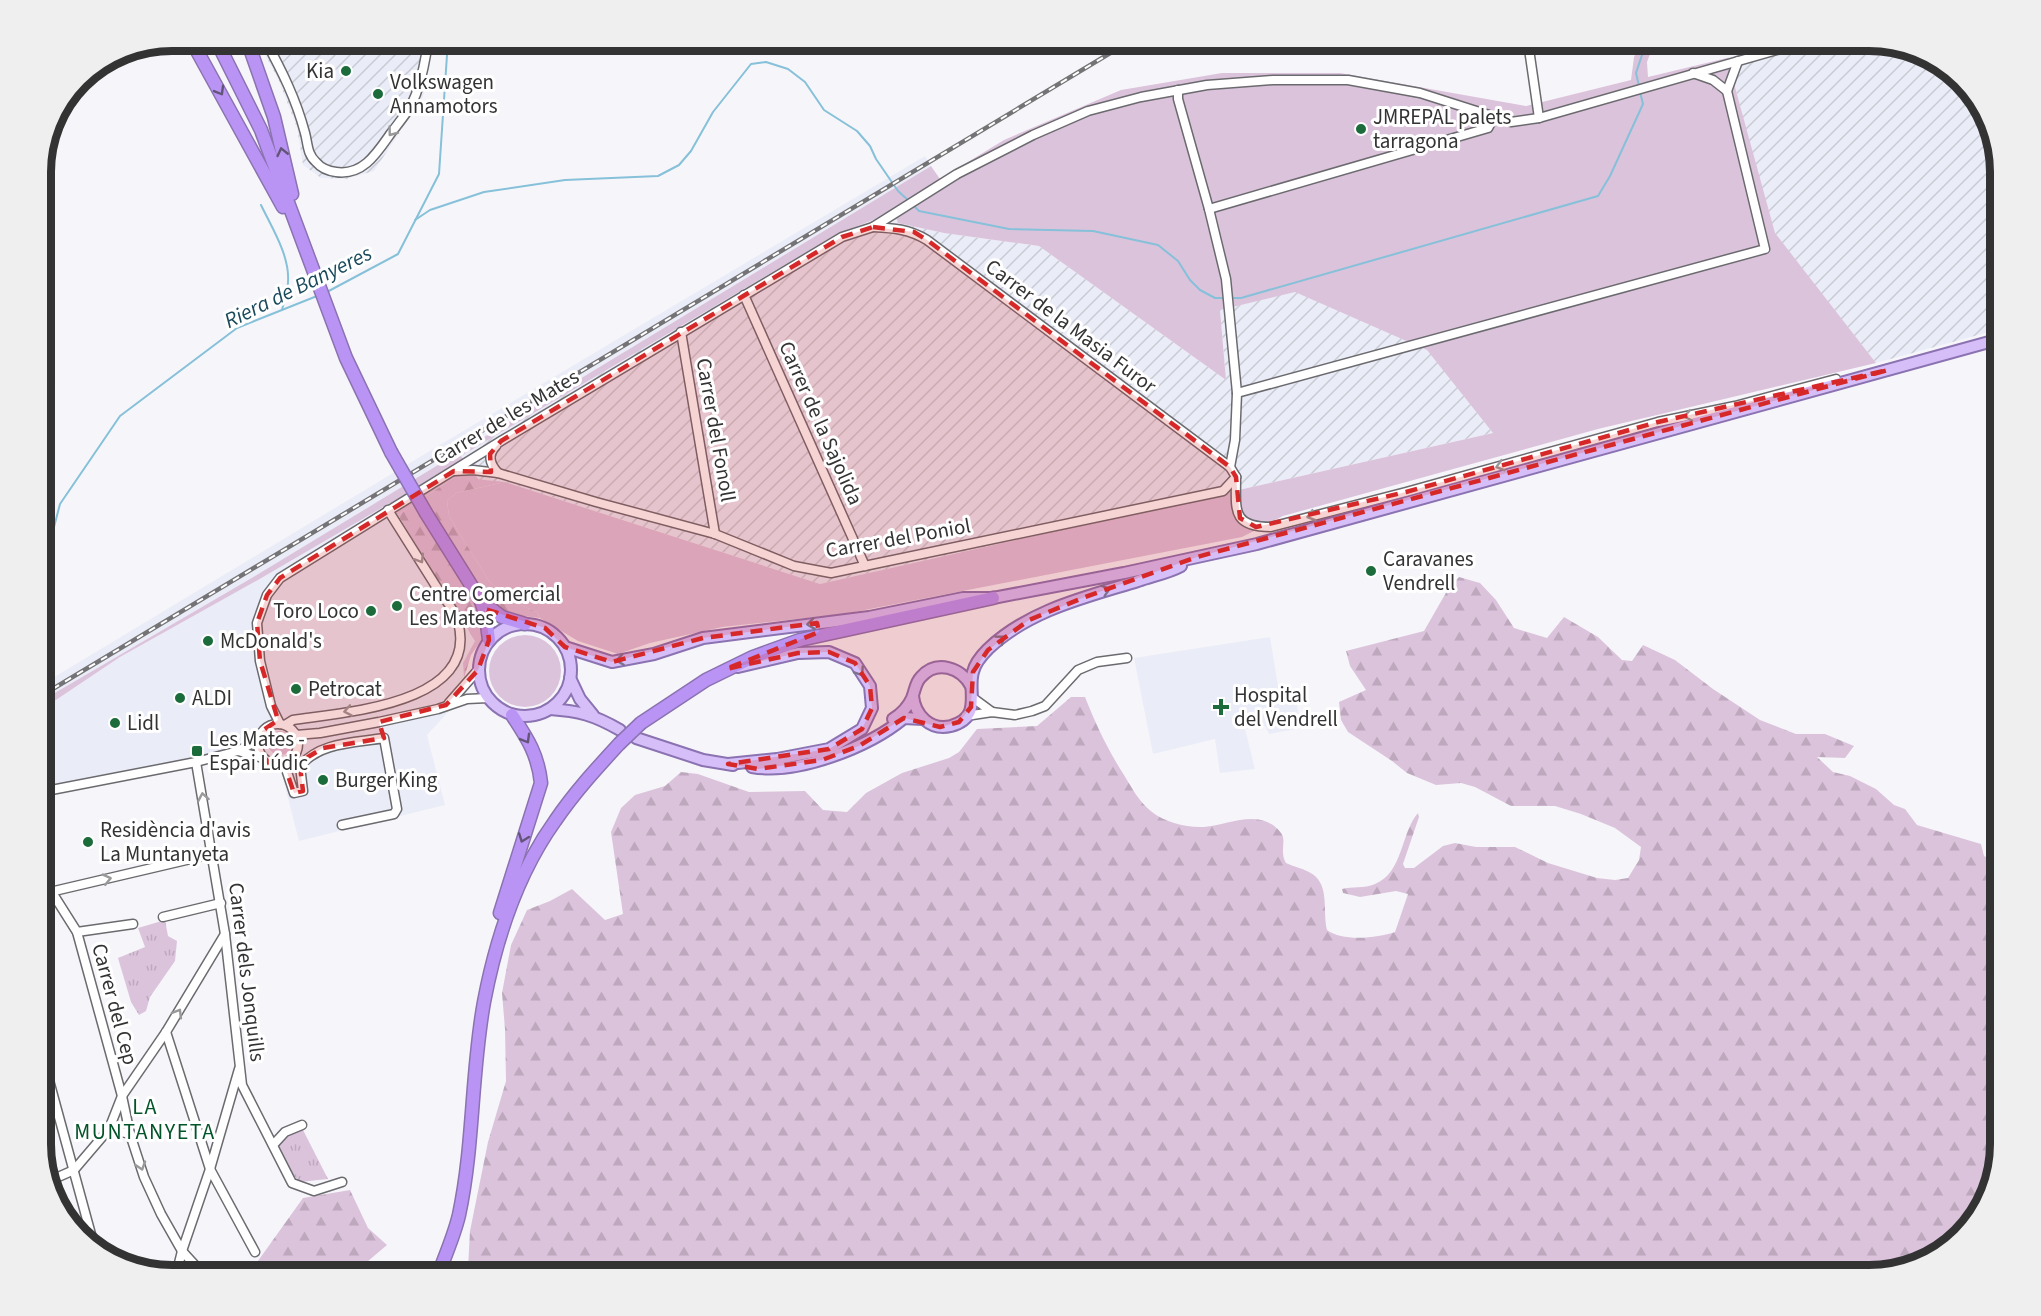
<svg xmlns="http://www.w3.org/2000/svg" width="2041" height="1316" font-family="'Source Sans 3',sans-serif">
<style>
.built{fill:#eaecf7}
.industrial{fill:url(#industrial-furrows)}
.green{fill:#dcc3dc}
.forest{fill:url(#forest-firs)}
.park{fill:url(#park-tufts)}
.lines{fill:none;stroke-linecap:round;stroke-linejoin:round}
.stream{stroke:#86c0d9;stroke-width:2}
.minor-casing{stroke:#6b6b6f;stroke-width:11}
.major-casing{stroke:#8b72b1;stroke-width:14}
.highway-casing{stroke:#8b72b1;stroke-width:15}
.minor{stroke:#fff;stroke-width:8}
.major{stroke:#d6bff9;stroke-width:10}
.highway{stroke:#ba94f5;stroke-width:12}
.rail-casing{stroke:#747476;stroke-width:4.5}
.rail{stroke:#fff;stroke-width:2;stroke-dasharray:7;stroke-linecap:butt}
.highway-bridge-casing{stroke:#8b72b1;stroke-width:15;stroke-linecap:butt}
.highway-bridge{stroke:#ba94f5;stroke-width:12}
.oneway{stroke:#625578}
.oneway2{stroke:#99999a}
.oneway3{stroke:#7c728d}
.marked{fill:#d62828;fill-opacity:0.2;stroke:#d62828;stroke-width:4.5;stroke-dasharray:12 8;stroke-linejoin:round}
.poi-dot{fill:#1b6b3b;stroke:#fff;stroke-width:2}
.labels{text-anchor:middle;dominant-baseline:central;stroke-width:6;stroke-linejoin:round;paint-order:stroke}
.poi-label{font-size:21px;fill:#333334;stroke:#fff;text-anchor:start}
.street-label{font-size:21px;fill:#333334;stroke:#fff}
.water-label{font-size:22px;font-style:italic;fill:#194a5c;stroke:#fff}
.neighbourhood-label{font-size:22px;letter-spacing:1.5px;fill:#035429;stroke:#fff}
.rim{fill:none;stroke:#333334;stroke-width:8}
</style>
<defs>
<pattern id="industrial-furrows" width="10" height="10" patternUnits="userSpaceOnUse" patternTransform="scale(1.5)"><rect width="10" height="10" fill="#eaecf7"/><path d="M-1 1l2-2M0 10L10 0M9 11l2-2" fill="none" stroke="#c9cbd4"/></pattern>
<pattern id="forest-firs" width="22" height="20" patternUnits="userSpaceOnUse" patternTransform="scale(1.5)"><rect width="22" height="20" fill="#dcc3dc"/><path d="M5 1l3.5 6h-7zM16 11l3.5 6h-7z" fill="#bda8bd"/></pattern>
<pattern id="park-tufts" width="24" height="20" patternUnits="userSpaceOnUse" patternTransform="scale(1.5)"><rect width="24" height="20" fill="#dcc3dc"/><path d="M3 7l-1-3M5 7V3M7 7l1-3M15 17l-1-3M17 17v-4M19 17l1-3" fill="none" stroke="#bda8bd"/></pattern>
</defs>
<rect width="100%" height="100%" fill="#f6f6fa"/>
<g class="built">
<polygon points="925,156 931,166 255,576 41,701 41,685 438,446"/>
<polygon points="390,503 475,641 463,663 466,693 427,735 445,805 299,841 281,771 245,747 41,791 41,710 120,657 258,580"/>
<polygon points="1270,637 1278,686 1294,688 1301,728 1269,734 1265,726 1245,729 1255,769 1220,773 1215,739 1153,754 1134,658"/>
</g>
<g class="industrial">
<polygon points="1869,40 1942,63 1983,107 2000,172 2000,329 1876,363 1774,233 1727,58 1791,41"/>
<polygon points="258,41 433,41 423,97 374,171 346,179 321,178 303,165 297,128 279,81"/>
<polygon points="893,209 899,223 944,233 1039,246 1226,380 1220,310 1295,291 1428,350 1493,433 820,584 505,482 479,480 461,456 835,235 873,220"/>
</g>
<g class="green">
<polygon points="1641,41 1655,41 1647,62 1648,77 1727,58 1775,233 1876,363 1598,429 1283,516 1242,537 844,614 722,627 650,643 618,654 578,641 540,618 537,612 511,601 489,581 449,516 447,501 456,493 505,482 820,584 1493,433 1427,350 1295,292 1220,310 1226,380 1039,246 944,233 898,223 893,209 873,220 835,235 461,456 479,480 455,477 398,515 390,503 258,580 120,657 41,710 41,701 255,576 931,166 940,179 1004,140 1121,90 1222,73 1340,73 1526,106 1631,80 1634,57"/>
<circle cx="525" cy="671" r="36"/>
<circle cx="280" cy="743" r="12"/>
</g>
<g class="forest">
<polygon points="455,477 505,482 456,493 447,501 449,516 489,581 511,601 537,612 540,618 523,616 494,622 471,655 464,678 463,663 475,641 398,515"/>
<path d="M 1459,577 L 1480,583 L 1496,600 L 1514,628 L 1547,638 L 1564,617 L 1598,637 L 1622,660 L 1632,661 L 1643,645 L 1675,660 L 1713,689 L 1760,720 L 1796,734 L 1825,734 L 1854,746 L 1845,758 L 1817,757 L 1833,772 L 1850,776 L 1876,789 L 1894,805 L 1905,809 L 1917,825 L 1981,844 L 1984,856 L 1995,861 L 2000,861 L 2000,1144 L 1978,1217 L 1934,1258 L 1869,1275 L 471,1275 L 468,1268 L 470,1231 L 488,1142 L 506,1081 L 505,1029 L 502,993 L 511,945 L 527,910 L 550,901 L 572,889 L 605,920 L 623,914 L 611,832 L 621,808 L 635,795 L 665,786 L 681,772 L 698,774 L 749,792 L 805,791 L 823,810 L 847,812 L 866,793 L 902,773 L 949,758 L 959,752 L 977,729 L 1037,726 L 1071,697 L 1085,697 C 1096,725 1108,750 1124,775 C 1132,788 1139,802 1152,812 C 1164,822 1187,828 1204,827 C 1229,825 1261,807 1281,833 C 1287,841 1279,851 1286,863 C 1294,867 1302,868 1309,872 C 1331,883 1322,910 1327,930 C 1343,942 1377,938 1395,932 L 1408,894 L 1396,891 L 1360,897 L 1343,893 L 1342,889 C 1352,886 1364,889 1375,884 C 1403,873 1401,832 1418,813 L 1419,817 L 1403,864 L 1405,868 L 1414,868 L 1443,846 L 1455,843 L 1476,847 L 1515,847 L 1548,863 L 1597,878 L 1615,880 L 1628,878 L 1639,860 L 1641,847 L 1615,828 L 1581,814 L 1555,806 L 1511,806 L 1475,787 L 1461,783 L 1436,785 L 1407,773 L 1392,761 L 1348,732 L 1341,720 L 1339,702 L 1366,690 L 1350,666 L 1346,651 L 1424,631 L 1447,591 Z"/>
<polygon points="350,1190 368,1228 387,1245 354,1273 325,1275 248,1275 303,1198"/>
</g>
<g class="park">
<polygon points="165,920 168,936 177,941 175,961 150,997 146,1011 139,1015 131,1002 118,958 145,947 138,928"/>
<polygon points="302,1128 328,1179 300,1182 285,1166 278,1146 286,1137"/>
</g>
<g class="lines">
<g class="stream">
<polyline points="1639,86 1636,73 1647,40"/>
<path d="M 261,205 C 272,228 290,256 288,282 C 288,291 284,301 282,310"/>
<polyline points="913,205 919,211 1009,229 1093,231 1158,245 1178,261 1190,280 1200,290 1215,298 1241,298 1598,196 1610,176 1643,104 1640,92"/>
<polyline points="415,220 430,210 484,192 565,180 658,176 679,165 691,151 713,112 751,64 766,62 788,69 805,82 824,110 857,131 870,146 876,159 898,191 909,201"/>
<polyline points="325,293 398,254 439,174 448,40"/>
<polyline points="41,577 60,504 120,416 237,328 317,296"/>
</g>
<g class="minor-casing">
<g id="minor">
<path d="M 265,40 C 282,71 296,99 305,133 C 308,144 307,154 316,162 C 321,168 328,171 336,172 C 363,176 377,153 391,133 C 400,121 411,109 416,94 C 422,77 426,58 428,40"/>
<polyline points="1531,40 1529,49 1539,118"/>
<polyline points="1693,73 1713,80 1727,91"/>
<polyline points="1178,90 1178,99 1209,209 1226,279 1237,393 1235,440 1230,467"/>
<polyline points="50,124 83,77"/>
<polyline points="1209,209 1488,128 1494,117"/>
<path d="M 873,227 C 893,228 909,229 927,240 L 1230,467 L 1236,477"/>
<polyline points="744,295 865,566"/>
<polyline points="681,332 715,534"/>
<polyline points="1237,393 1765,249 1727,91 1738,61"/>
<path d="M 496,446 C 487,455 490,464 498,473"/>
<polyline points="454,471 473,470 498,473 596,502 715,534 794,566 831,573 1223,491 1236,477"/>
<path d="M 1236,477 C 1236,509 1231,527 1271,527 L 1406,492 L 1658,422 L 1735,406 L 1836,379"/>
<polyline points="973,698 992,712"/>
<polyline points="449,703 478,670"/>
<polyline points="966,716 992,712 1015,715 1032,711 1045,706 1078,670 1097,662 1127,658"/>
<circle cx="278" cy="744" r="20"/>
<polyline points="280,724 271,706 260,661 257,623 267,595 280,578 501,441 842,237 873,227 957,174 1033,135 1088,111 1141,97 1207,85 1273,80 1348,80 1420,93 1511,122 1539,118 1812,40"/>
<path d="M 285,725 L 293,720 C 346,712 480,704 458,622 C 456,611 445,600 439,591 C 422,564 405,537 388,510"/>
<polyline points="296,735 320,733 379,722 438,709 467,699 488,698"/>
<polyline points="238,751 263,758"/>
<polyline points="196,762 225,934 242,1085 292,1183 314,1191 342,1182"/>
<path d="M 284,763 L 294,793 L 303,791 L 300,766 C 320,742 354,743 384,738 L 397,809 L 394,814 L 342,825"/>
<polyline points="41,792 196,762 238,751 258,740"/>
<polyline points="41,875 77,932 122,1096 130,1134 144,1177 161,1214 182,1251 204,1275"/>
<polyline points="50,892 212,854"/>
<polyline points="163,917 221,903"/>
<polyline points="77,932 133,924"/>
<polyline points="166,1032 210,1169 255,1252"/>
<polyline points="41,1051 95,1249"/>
<polyline points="109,1129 130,1134"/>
<polyline points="273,1145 285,1132 302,1125"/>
<polyline points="49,1181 74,1170 109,1129 122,1096 166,1032 225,934"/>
<polyline points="176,1275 182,1251 210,1169 239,1069"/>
</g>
</g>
<g class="major-casing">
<g id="major">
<circle cx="525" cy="670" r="46"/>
<polyline points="565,647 612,662 654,654 703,638 869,617 963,598 993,598 1124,573 1257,544 2000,339"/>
<polyline points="570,678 580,699 593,715"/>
<path d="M 913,696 C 915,715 930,731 951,726 C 983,717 967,692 973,672 C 975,663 982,655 988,649 C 1029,610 1086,597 1138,581 C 1152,576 1168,573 1181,566"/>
<path d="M 550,709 C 579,711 594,715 620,730"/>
<path d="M 893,719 C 901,714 908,707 912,698 C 915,691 915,683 921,677 C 937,659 961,668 971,686"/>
<polyline points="636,738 703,760 733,765"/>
<polyline points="728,764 777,759 829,749 862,729 872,708 870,686 855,663 829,652 798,653 738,667"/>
<path d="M 752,767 C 798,775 869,747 904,718 L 923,719"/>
</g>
</g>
<g class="highway-casing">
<g id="highway">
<polyline points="191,40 283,207"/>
<polyline points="216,40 261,130 346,358 391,452"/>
<polyline points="247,40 274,117 292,194"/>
<polyline points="426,513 481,601 486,617 489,640"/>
<polyline points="481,601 502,617 525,624"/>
<polyline points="641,723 706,680 753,657 800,640 993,598"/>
<path d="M 500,913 L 541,783 C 538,754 527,738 512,715"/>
<path d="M 438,1275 C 445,1256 454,1236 459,1215 C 474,1145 471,1073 484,1002 C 496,939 517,874 555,821 C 574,793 596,769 619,744"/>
</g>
</g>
<use href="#minor" class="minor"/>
<use href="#major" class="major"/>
<use href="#highway" class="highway"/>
<g class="rail-casing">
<polyline id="rail" points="41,696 1132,40"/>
</g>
<use href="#rail" class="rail"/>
<g class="highway-bridge-casing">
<g id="highway-bridge">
<polyline points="391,452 426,513"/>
<polyline points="619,744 641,723"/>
</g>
</g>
<use href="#highway-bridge" class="highway-bridge"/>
</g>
<defs><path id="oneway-chevron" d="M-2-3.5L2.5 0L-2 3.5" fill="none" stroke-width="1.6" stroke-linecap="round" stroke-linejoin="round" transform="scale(1.5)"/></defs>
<g class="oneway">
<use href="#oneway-chevron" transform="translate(220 91) rotate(60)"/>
<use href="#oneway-chevron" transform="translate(282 152) rotate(-103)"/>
<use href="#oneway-chevron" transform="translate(526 739) rotate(60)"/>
<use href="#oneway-chevron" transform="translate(523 838) rotate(110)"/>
</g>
<g class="oneway2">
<use href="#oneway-chevron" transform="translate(392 132) rotate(127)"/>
<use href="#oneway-chevron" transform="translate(1688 416) rotate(168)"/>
<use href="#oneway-chevron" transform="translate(1500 466) rotate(164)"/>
<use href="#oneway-chevron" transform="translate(1311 516) rotate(164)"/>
<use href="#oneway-chevron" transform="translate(420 559) rotate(58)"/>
<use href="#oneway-chevron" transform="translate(348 711) rotate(170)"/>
<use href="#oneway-chevron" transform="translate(203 797) rotate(-100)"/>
<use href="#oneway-chevron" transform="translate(107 879) rotate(-13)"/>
<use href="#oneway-chevron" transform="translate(178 1013) rotate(-59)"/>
<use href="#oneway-chevron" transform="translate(141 1166) rotate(72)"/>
</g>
<g class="oneway3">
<use href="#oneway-chevron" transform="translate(1106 590) rotate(-17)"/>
<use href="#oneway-chevron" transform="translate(811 624) rotate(173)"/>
<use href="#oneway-chevron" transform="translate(1001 639) rotate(-37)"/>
<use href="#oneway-chevron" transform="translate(620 660) rotate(172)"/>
<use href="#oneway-chevron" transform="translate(860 672) rotate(56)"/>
</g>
<path class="marked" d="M 873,227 L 914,232 L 927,240 L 1230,467 L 1236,477 L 1240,518 L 1256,527 L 1406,492 L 1658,422 L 1888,370 L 1197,557 L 1085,597 L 1029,620 L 988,650 L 973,672 L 971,707 L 959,722 L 940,727 L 904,718 L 859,746 L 822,760 L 758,769 L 728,764 L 829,749 L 862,729 L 872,708 L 870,686 L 855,663 L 829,652 L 798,653 L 726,669 L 819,632 L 817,623 L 703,638 L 612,662 L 565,647 L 545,628 L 485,609 L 489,640 L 478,670 L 446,705 L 379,722 L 384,738 L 323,748 L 308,757 L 300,766 L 303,791 L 294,793 L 285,767 L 269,763 L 258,750 L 262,731 L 278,720 L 260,661 L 257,623 L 267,595 L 280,578 L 454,471 L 491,472 L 490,454 L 501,441 L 842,237 Z"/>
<g class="poi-dot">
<circle cx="346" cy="71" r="6"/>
<circle cx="378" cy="94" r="6"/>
<circle cx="1361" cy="129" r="6"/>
<circle cx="1371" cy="571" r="6"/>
<circle cx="397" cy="606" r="6"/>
<circle cx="371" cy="611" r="6"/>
<circle cx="208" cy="641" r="6"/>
<circle cx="296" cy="689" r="6"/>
<circle cx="180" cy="698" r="6"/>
<path d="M1218 698h6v6h6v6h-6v6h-6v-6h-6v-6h6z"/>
<circle cx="115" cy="723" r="6"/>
<rect x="191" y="745" width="12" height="12" rx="3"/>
<circle cx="323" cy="780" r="6"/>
<circle cx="88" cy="842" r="6"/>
</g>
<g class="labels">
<g class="poi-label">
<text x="334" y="71" text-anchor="end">Kia</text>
<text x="390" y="82">Volkswagen<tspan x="390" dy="24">Annamotors</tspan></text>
<text x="1373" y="117">JMREPAL palets<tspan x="1373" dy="24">tarragona</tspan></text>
<text x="1383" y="559">Caravanes<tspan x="1383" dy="24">Vendrell</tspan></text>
<text x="409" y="594">Centre Comercial<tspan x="409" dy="24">Les Mates</tspan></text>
<text x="359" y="611" text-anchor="end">Toro Loco</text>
<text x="220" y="641">McDonald's</text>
<text x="308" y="689">Petrocat</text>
<text x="1234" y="695">Hospital<tspan x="1234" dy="24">del Vendrell</tspan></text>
<text x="192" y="698">ALDI</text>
<text x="127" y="723">Lidl</text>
<text x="209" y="739">Les Mates -<tspan x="209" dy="24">Espai Lúdic</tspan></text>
<text x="335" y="780">Burger King</text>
<text x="100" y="830">Residència d'avis<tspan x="100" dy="24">La Muntanyeta</tspan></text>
</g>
<g class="street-label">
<text transform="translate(1071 326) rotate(37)">Carrer de la Masia Furor</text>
<text transform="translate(506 417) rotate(-31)">Carrer de les Mates</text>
<text transform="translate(821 423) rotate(66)">Carrer de la Sajolida</text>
<text transform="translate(716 430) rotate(80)">Carrer del Fonoll</text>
<text transform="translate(898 538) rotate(-10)">Carrer del Poniol</text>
<text transform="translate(247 972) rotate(83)">Carrer dels Jonquills</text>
<text transform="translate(115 1004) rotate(75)">Carrer del Cep</text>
</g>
<g class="water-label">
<text transform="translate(298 287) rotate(-26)">Riera de Banyeres</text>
</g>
<g class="neighbourhood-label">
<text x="145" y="1107">LA<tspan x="145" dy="25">MUNTANYETA</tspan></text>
</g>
</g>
<path d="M0 0H2041V1316H0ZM172 51H1869A121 121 0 0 1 1990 172V1144A121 121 0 0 1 1869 1265H172A121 121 0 0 1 51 1144V172A121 121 0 0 1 172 51Z" fill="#efefef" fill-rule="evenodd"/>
<path class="rim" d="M172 51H1869A121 121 0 0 1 1990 172V1144A121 121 0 0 1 1869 1265H172A121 121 0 0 1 51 1144V172A121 121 0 0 1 172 51Z"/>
</svg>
